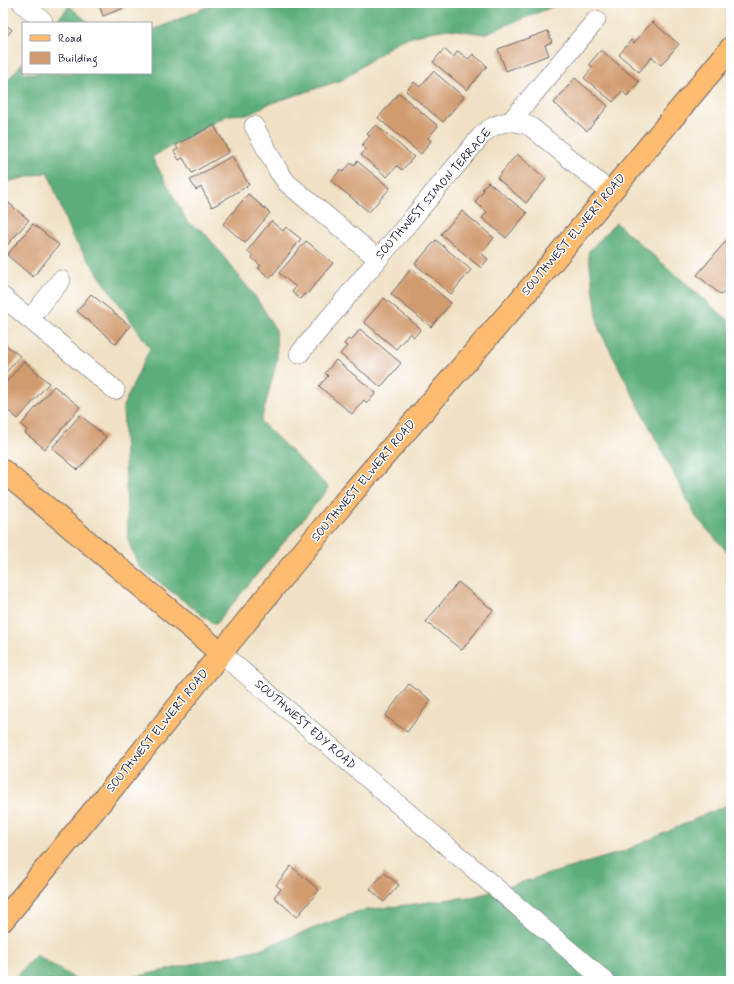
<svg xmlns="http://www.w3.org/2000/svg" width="734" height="984" font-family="Mynerve,sans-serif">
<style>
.forest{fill:#5cad7a;stroke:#3f685a}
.building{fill:#d19b70}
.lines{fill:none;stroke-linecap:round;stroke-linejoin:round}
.minor-casing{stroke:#6a656b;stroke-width:20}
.major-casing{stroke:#6a656b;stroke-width:24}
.minor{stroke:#fff;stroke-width:19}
.major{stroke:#febc70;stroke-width:22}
.labels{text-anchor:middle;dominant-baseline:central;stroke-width:3;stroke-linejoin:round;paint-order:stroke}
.street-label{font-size:12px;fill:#22223b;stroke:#fff}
</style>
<rect width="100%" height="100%" fill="#fff"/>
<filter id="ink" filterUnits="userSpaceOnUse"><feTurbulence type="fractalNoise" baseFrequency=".025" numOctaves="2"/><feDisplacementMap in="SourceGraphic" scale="8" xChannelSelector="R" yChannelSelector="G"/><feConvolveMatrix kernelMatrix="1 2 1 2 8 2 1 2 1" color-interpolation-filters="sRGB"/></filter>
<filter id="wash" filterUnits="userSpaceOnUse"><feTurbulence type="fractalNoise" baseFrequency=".012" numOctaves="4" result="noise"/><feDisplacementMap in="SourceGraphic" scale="16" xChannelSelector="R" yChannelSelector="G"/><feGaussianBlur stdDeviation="0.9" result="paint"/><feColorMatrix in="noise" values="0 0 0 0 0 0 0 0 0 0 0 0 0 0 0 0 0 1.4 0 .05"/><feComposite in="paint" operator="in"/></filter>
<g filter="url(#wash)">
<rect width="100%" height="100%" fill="#f0e1c4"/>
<g class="forest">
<polygon points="216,3 562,3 484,34 448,29 430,32 398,41 342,80 266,105 250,114 228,115 152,157 188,223 204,232 257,299 276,330 277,360 261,422 329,488 215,625 138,566 128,540 123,406 150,348 71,235 48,172 3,183 3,86 23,62 23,73 151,73 151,31"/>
<polygon points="69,6 89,23 55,23"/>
<polygon points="616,223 728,320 731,333 731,556 696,517 599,329 588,252"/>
<polygon points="731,803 731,981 116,981 260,949 359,911 476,896 622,852"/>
<polygon points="36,955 79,981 12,981"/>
</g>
<g id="blocks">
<g class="building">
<polygon points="98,3 131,3 132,5 103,16"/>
<polygon points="3,22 12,30 3,40"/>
<polygon points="652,22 679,44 661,65 652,57 639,72 619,55 631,40 634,43"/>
<polygon points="548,31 552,42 545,45 549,55 506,71 498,49"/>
<polygon points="444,49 453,57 458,51 468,59 473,54 487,66 467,90 433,62"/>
<polygon points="601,50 639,82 627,96 622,91 613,102 584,78 593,67 589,64"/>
<polygon points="433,71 464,97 443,122 406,91 414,82 420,87"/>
<polygon points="575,78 608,106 587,131 554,103"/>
<polygon points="399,93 438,126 428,138 431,141 421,154 378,118"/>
<polygon points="214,125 229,152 192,173 183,158 179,160 174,151 178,149 176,145"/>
<polygon points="376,125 414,157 402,170 397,166 387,177 361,155 366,149 362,145 370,136 367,134"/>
<polygon points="517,154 546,179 526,203 497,178"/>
<polygon points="232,156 249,185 212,207 201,187 196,190 190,180"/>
<polygon points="357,161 390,188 369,212 331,181 341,169 343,172 351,163 354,166"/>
<polygon points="488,182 527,213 506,238 482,218 487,212 475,202 484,190 482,189"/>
<polygon points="248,194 270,213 245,243 223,224"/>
<polygon points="4,199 29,220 3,250 3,200"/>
<polygon points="462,211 494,238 481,253 488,259 481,268 441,234"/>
<polygon points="271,221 283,231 286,227 301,239 270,278 258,268 261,266 252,258 253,256 247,251"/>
<polygon points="33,224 59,245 33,277 7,255"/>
<polygon points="731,235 731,284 721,295 697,275"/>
<polygon points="436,240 471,270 451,294 415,264"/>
<polygon points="306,241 333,263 306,295 304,294 300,299 292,292 296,287 279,273"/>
<polygon points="411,269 451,303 431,327 391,294"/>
<polygon points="91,294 130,326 116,344 77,311"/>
<polygon points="384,298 421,329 414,337 410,333 396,349 364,322"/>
<polygon points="360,329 401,363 381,387 340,354 347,346 344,344 348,339 351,341"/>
<polygon points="3,343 20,356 3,376"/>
<polygon points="336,360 376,393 367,403 364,400 352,414 319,386 328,376 325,373"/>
<polygon points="24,361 49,383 18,419 3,406 3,386"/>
<polygon points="54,386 80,407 45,449 25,433 27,430 21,425"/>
<polygon points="80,415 106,437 78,470 52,448"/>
<polygon points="458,582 493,610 462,650 426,622"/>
<polygon points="409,684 431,700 407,732 385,716"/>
<polygon points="291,866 319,890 297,917 274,897 281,889 276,885"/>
<polygon points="384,873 399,885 384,902 370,889"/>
</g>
</g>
</g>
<g filter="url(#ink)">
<use href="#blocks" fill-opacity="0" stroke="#6a656b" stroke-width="1"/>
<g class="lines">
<g class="minor-casing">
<g id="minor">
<polyline points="22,3 43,21"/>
<polyline points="510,122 596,20"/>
<polyline points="254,126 279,172 287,183 378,259"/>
<polyline points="3,297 115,390"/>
<polyline points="30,319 61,280"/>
<path d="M 299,354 L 481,136 C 495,121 514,118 531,127 L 610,192"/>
<polyline points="221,653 605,981"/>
</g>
</g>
<g class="major-casing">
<g id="major">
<polyline points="3,471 221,653"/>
<polyline points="3,920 115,785 279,581 352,493 533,285 731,48"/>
</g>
</g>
<use href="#minor" class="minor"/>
<use href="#major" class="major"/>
</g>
</g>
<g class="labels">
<g class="street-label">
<text transform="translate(434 194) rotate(-49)">SOUTHWEST SIMON TERRACE</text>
<text transform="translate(574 235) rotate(-50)">SOUTHWEST ELWERT ROAD</text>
<text transform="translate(364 481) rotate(-50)">SOUTHWEST ELWERT ROAD</text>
<text transform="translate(305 725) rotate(41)">SOUTHWEST EDY ROAD</text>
<text transform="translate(158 731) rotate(-51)">SOUTHWEST ELWERT ROAD</text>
</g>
</g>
<rect width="734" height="984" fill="none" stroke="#fff" stroke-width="16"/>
<rect x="22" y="22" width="130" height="52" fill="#ffffff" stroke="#a7a7b1"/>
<rect x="30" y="35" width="20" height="6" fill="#febc70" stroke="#a7a7b1"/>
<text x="58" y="42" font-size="12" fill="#22223b">Road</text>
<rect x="30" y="52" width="20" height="12" fill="#d19b70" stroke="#a7a7b1"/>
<text x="58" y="62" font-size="12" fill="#22223b">Building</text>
</svg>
